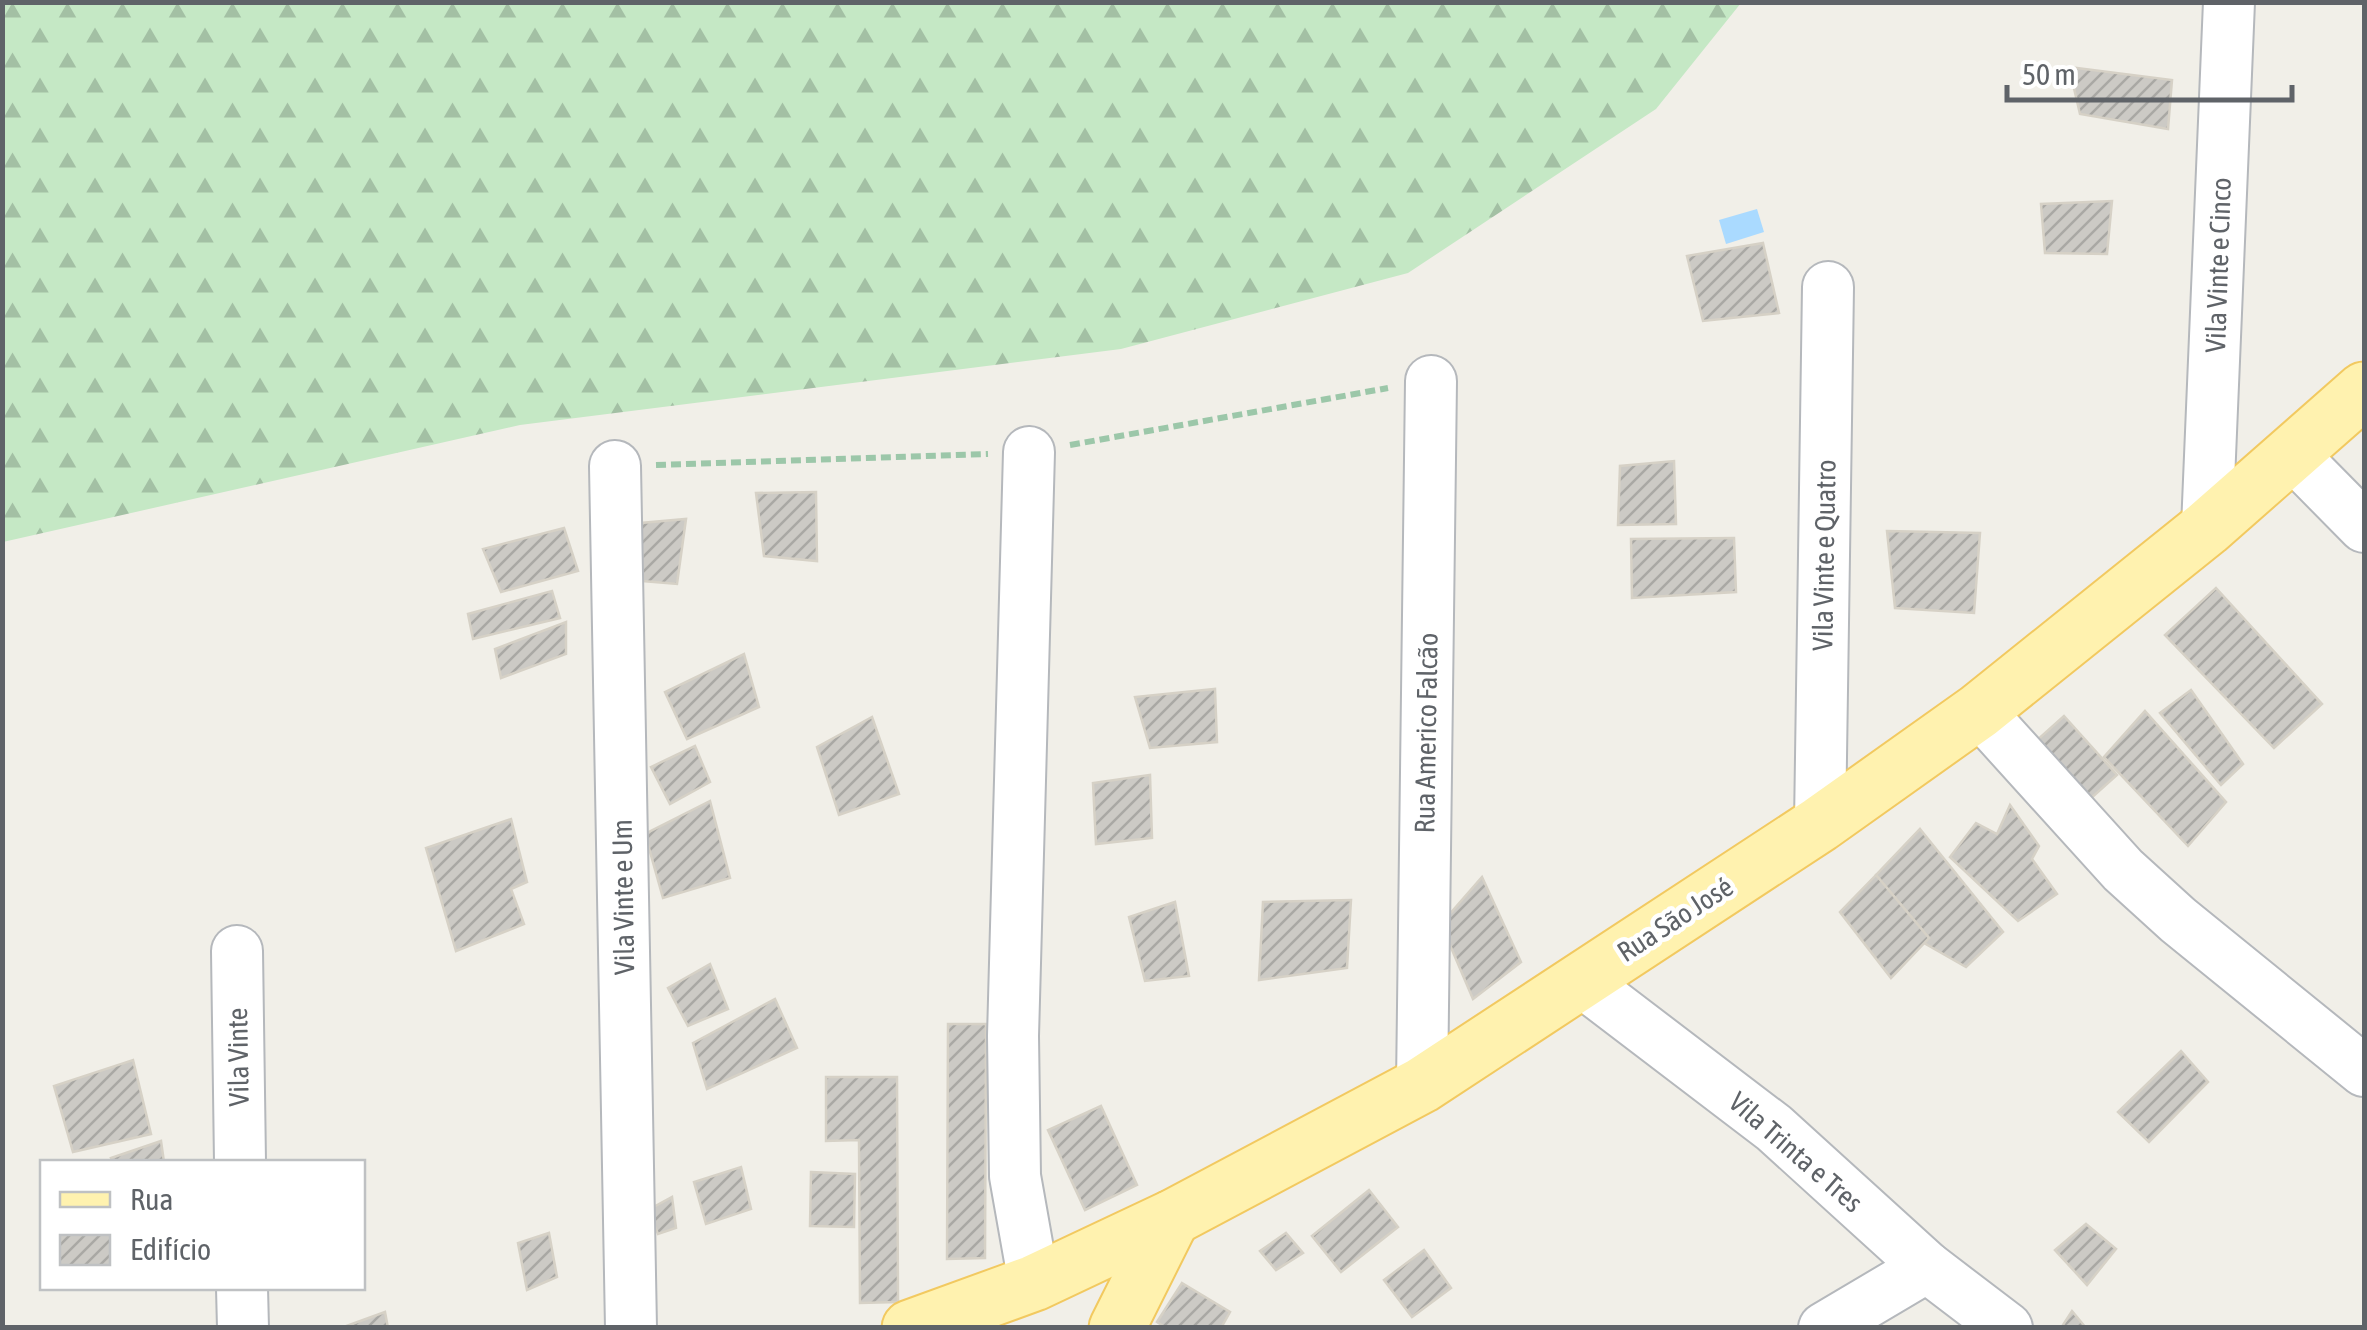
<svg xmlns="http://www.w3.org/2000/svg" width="2367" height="1330" font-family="'Asap Condensed',sans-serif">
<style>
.forest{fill:url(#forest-firs)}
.water{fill:#aadaff}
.building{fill:url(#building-hatch);stroke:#d6d1c6;stroke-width:2.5}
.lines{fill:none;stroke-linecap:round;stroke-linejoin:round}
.minor-casing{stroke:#b5b8bc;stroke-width:54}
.major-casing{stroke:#f2c960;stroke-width:59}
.path{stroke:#9cc7a9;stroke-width:6;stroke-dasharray:10 5;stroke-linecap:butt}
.minor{stroke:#fff;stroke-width:50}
.major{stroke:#fff2af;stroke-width:55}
.labels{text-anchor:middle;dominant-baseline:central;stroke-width:9;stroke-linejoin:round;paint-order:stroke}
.street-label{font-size:28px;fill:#5f6368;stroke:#fff}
</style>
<defs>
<pattern id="forest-firs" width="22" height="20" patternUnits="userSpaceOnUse" patternTransform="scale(2.5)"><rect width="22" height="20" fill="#c5e8c5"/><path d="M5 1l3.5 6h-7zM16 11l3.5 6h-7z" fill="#a3c0a4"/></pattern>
<pattern id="building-hatch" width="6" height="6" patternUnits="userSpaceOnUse" patternTransform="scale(2.5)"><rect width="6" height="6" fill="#cccac5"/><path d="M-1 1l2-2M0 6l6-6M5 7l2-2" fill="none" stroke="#a9a8a4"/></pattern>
</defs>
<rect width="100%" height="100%" fill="#f1efe8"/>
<polygon class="forest" points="2,3 3,2 1741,3 1656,109 1408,273 1121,349 520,425 3,542"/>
<polygon class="water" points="1757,209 1764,232 1726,244 1719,220"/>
<g class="building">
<polygon points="2069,67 2172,80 2168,129 2080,114"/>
<polygon points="2112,201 2107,254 2045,253 2041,204"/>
<polygon points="1763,243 1779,313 1703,321 1687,256"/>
<polygon points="1674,461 1676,524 1618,525 1620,466"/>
<polygon points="816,492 817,561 764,556 756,493"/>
<polygon points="686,519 677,584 643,581 641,523"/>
<polygon points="564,528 578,571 501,592 483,549"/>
<polygon points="1887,531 1980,533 1974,613 1895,608"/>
<polygon points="1734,538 1736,592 1632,598 1631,539"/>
<polygon points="2216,588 2322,704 2274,748 2165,635"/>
<polygon points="552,591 560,618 473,639 468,614"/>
<polygon points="566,622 566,654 501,678 495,649"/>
<polygon points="744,654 759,707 687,739 665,692"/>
<polygon points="1215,689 1217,742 1150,748 1135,697"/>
<polygon points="2191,690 2243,764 2221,785 2160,713"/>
<polygon points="2145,711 2226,802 2188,846 2104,757"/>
<polygon points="2064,716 2117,775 2079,809 2026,750"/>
<polygon points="872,717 899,794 839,815 817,747"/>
<polygon points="695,746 710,782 670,804 651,767"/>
<polygon points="1150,775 1152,838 1096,844 1093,783"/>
<polygon points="710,801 730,878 663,898 645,834"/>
<polygon points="2010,805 2039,846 2032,859 2057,894 2018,921 1950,857 1976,823 1997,834"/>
<polygon points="511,819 527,882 511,889 524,924 456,951 426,848"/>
<polygon points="1920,829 2003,932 1966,967 1924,943 1929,938 1876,875"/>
<polygon points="1876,875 1929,938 1891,978 1840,912"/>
<polygon points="1482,877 1521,962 1473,999 1441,924"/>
<polygon points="1351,900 1347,968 1259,980 1263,902"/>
<polygon points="1175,902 1189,976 1145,981 1129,917"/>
<polygon points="710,964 728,1009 688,1026 668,988"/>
<polygon points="775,999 797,1048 707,1089 693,1043"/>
<polygon points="948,1024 986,1024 985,1258 947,1259"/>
<polygon points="2181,1051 2208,1082 2149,1142 2118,1112"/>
<polygon points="133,1060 151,1134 73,1152 54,1086"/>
<polygon points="826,1077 897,1077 898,1302 860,1303 859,1140 826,1141"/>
<polygon points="1101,1106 1137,1185 1085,1210 1048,1130"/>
<polygon points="161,1141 164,1162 113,1162 111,1158"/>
<polygon points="741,1167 751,1209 706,1224 694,1182"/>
<polygon points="811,1172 855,1174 854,1227 810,1226"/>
<polygon points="1369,1190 1398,1227 1341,1272 1312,1236"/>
<polygon points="672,1197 676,1228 658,1234 648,1210"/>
<polygon points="2086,1224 2116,1249 2087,1285 2055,1250"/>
<polygon points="549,1233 557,1277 527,1290 518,1243"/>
<polygon points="1286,1233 1303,1253 1276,1270 1260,1251"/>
<polygon points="1424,1250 1451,1288 1412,1317 1384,1280"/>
<polygon points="1182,1283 1230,1312 1221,1328 1166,1328 1157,1322"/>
<polygon points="2072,1311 2086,1328 2061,1328"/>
<polygon points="385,1312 388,1328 341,1328"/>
</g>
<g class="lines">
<g class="minor-casing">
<g id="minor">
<polyline points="1029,452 1013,1036 1015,1176 1034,1283"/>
<polyline points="2292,454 2364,527"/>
<polyline points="615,466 631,1328"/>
<polyline points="2207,528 2229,2"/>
<polyline points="1979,711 2123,870 2178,920 2364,1071"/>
<polyline points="1820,824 1828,287"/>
<polyline points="237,951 240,1162"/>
<polyline points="1581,981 1774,1128 1927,1267 2007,1328"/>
<polyline points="1422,1085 1431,381"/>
<polyline points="242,1288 243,1328"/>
<polyline points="1824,1328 1927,1267"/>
</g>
</g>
<g class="major-casing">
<g id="major">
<polyline points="910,1328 1034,1283 1172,1218 1422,1085 1820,824 1979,711 2207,528 2364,390"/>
<polyline points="1117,1328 1172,1218"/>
</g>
</g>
<g class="path">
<polyline points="1070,445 1388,388"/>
<polyline points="656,465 988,454"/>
</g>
<use href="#minor" class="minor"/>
<use href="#major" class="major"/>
</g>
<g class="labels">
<g class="street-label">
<text transform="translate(2218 265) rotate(-88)">Vila Vinte e Cinco</text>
<text transform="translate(1824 555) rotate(-89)">Vila Vinte e Quatro</text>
<text transform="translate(1426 733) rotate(-89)">Rua Americo Falcão</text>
<text transform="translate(623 897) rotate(-91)">Vila Vinte e Um</text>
<text transform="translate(1675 919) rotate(-33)">Rua São José</text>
<text transform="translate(238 1057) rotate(-91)">Vila Vinte</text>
<text transform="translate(1796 1152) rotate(41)">Vila Trinta e Tres</text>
</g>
</g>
<rect width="2367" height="1330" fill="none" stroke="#5f6368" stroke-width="10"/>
<rect x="40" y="1160" width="325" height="130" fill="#ffffff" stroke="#bfc1c3" stroke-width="2.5"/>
<rect x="60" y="1192" width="50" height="15" fill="#fff2af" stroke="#bfc1c3" stroke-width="2.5"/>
<text x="130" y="1210" font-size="30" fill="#5f6368">Rua</text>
<rect x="60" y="1235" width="50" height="30" fill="url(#building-hatch)" stroke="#bfc1c3" stroke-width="2.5"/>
<text x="130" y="1260" font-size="30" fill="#5f6368">Edifício</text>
<path d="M2007 85v15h285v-15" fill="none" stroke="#5f6368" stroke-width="5"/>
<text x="2022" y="85" font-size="30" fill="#5f6368" stroke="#ffffff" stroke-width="8" paint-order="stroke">50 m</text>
</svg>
